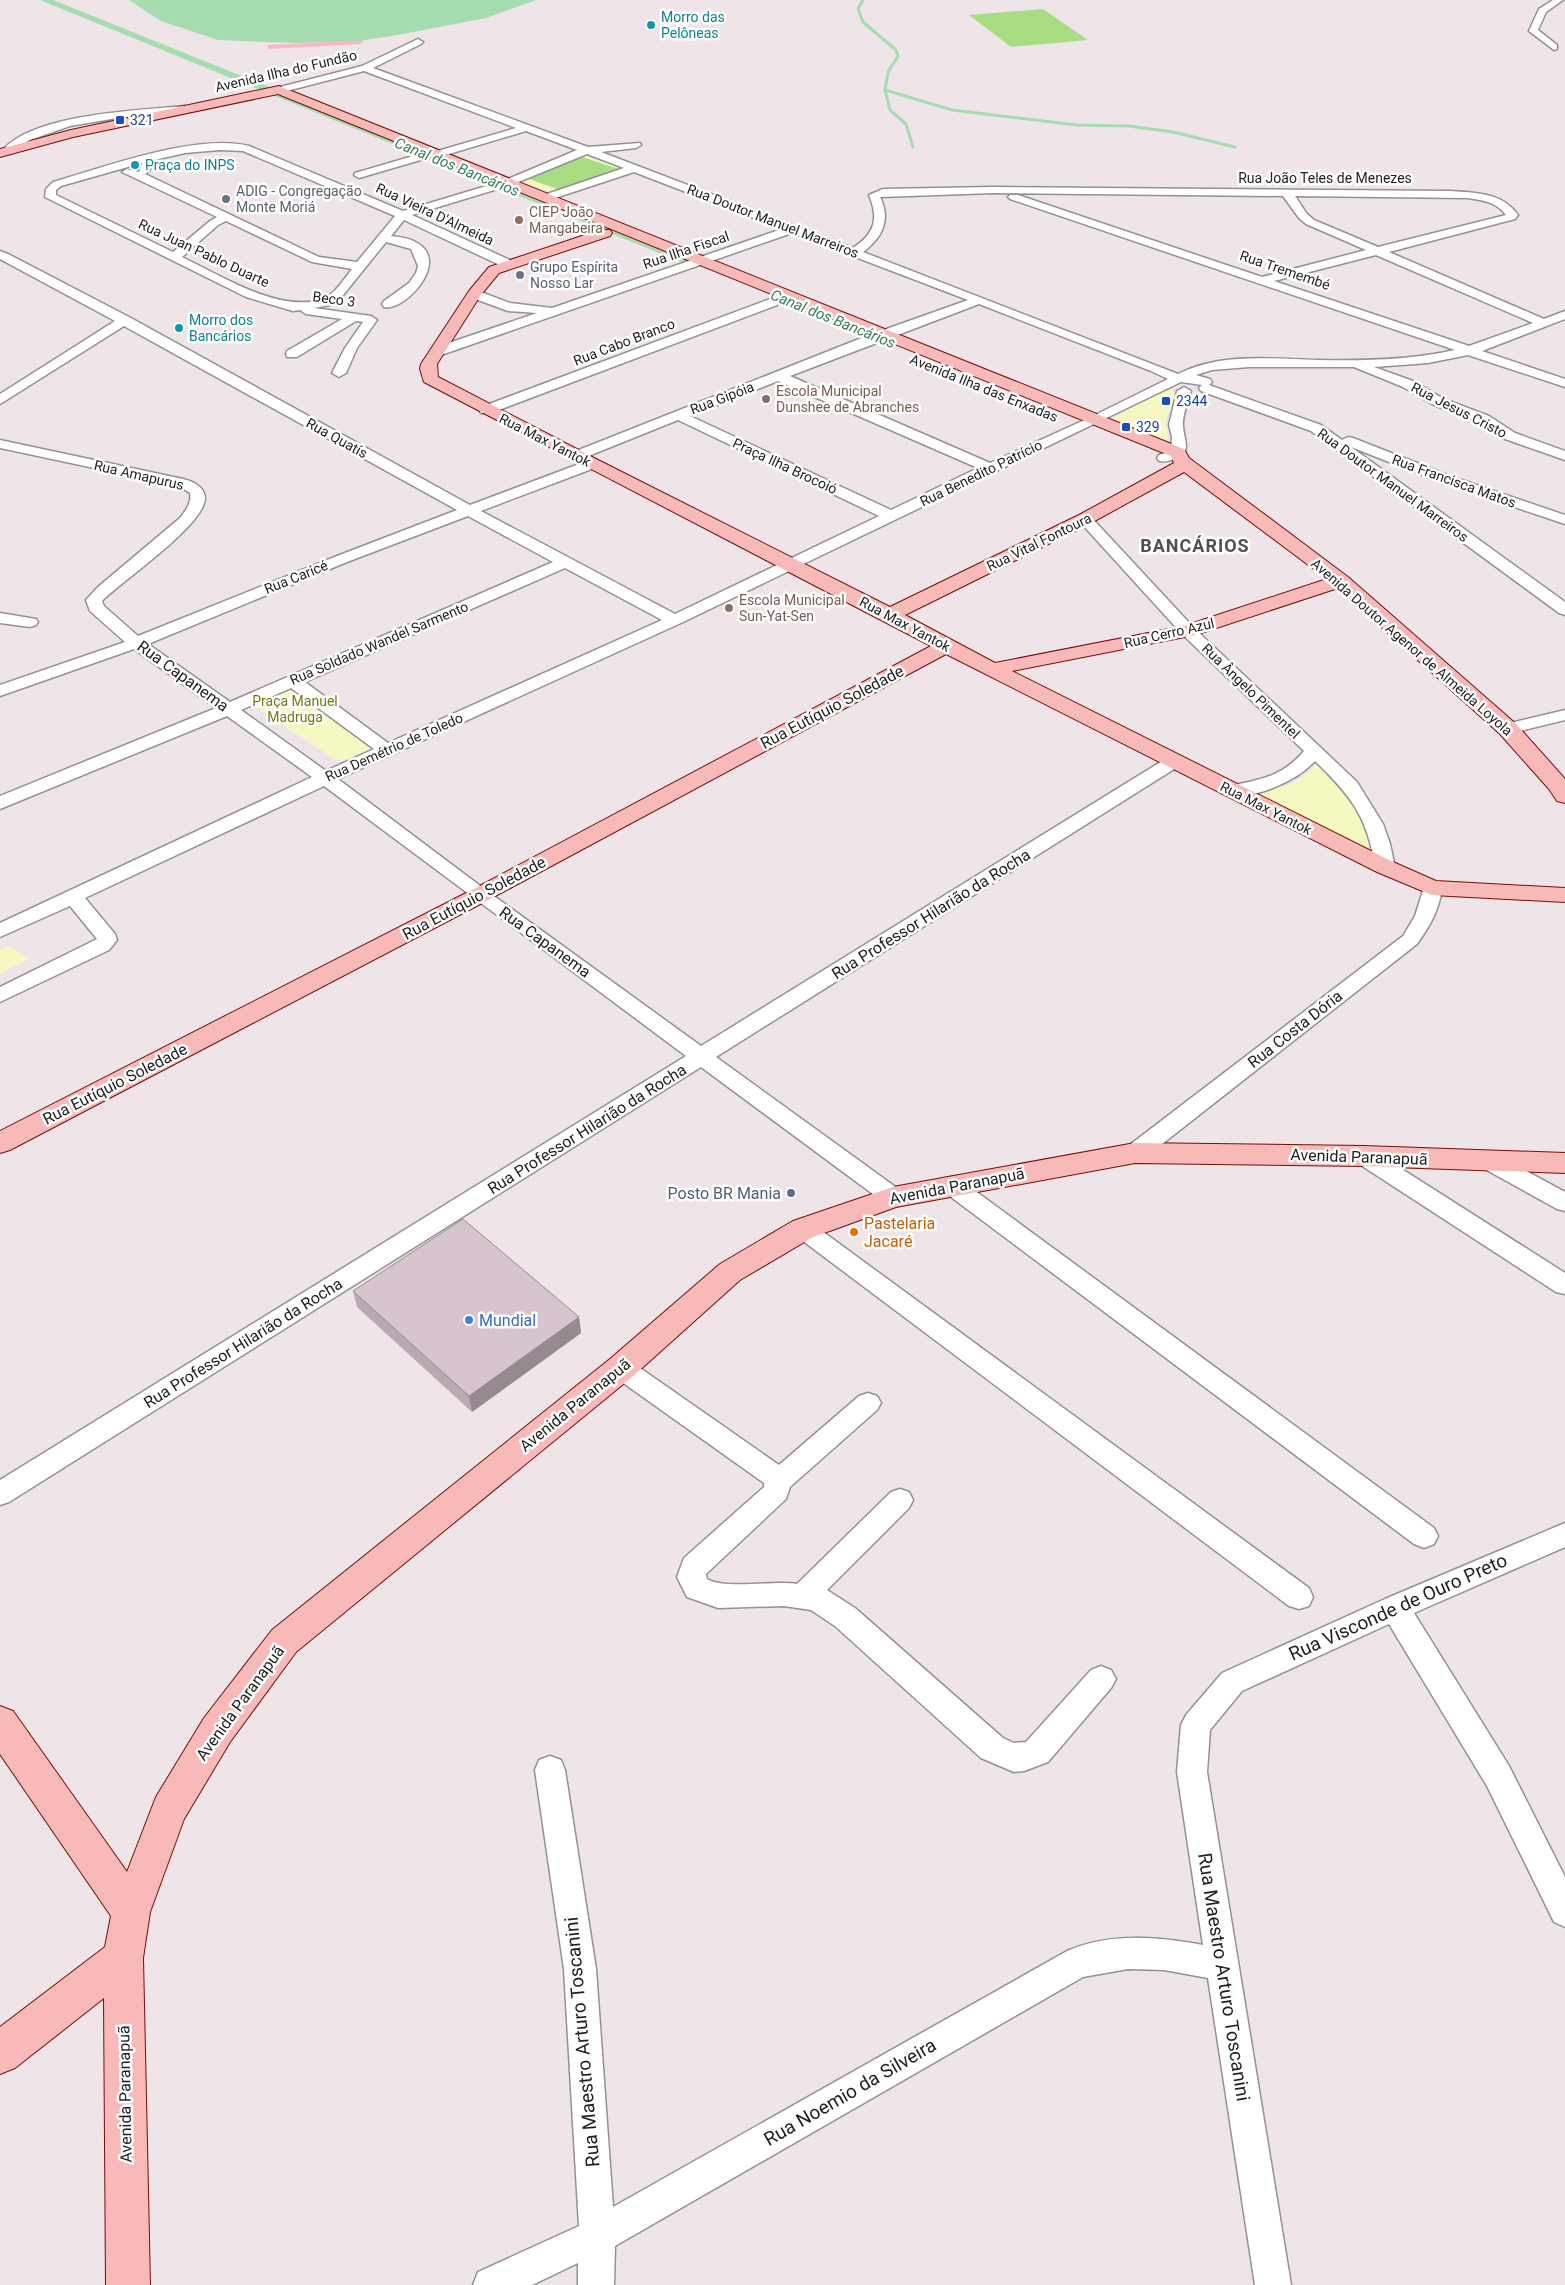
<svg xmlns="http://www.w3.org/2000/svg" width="1565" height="2285" font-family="Roboto,sans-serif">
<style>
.sand{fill:#feb4c5}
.park{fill:#f6f8c2}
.pitch{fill:#a9dd84}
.water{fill:#a5dcb0}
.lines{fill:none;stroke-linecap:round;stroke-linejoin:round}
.stream{stroke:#a5dcb0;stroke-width:3}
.canal{fill:#a5dcb0;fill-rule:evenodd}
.street-casing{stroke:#929292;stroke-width:3}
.secondary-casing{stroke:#740f07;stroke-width:2}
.street{fill:#fff;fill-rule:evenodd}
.secondary{fill:#f8bab9;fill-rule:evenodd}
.wall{fill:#b8a9b2}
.shaded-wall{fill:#968a91}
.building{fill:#d6c5cf;stroke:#968a91}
.culture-dot{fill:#0f9aa8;stroke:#fff;stroke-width:2}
.transit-dot{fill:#1a4fb4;stroke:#fff;stroke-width:2}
.worship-dot{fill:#6b7280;stroke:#fff;stroke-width:2}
.education-dot{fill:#8d6e63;stroke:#fff;stroke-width:2}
.service-dot{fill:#5c6f8a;stroke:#fff;stroke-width:2}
.food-dot{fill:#e8710a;stroke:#fff;stroke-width:2}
.shop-dot{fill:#3f7fe0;stroke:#fff;stroke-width:2}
.labels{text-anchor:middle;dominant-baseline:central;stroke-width:5;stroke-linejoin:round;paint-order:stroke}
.far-culture-label{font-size:14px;fill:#0d838f;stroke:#fff;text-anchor:start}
.far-street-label{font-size:14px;fill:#1e1e1e;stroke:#fff}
.far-transit-label{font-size:14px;fill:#164399;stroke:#fff;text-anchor:start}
.far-worship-label{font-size:14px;fill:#5b616d;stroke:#fff;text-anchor:start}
.far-education-label{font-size:14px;fill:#785e54;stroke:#fff;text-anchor:start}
.far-park-label{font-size:14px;fill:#757b0d;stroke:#fff}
.far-water-label{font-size:15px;font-style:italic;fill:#3a7e5a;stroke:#fff}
.street-label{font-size:16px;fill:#1e1e1e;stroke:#fff}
.service-label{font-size:16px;fill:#4e5e75;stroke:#fff;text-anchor:end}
.food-label{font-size:16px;fill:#c56008;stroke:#fff;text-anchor:start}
.shop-label{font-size:16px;fill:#366cbe;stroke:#fff;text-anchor:start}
.far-district-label{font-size:18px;font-weight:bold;letter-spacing:1px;fill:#515151;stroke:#fff}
.near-street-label{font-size:19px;fill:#1e1e1e;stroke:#fff}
</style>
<rect width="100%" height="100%" fill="#efe4e8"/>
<polygon class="sand" points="364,40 360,44 268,49 268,45"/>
<g class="park">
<polygon points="584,155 625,168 553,193 520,181"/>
<polygon points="1167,389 1179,394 1166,418 1168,440 1160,441 1116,421 1116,417 1119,414"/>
<polygon points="291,687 374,748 346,761 336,760 255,707 256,701"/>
<path d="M 1319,761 L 1338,777 L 1373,841 L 1366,847 L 1360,847 L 1269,804 L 1255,792 C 1285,787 1298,785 1319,761 Z"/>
<polygon points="10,946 29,959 0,973 0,949"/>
</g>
<g class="pitch">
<polygon points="1043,9 1088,40 1011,47 969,15"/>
<polygon points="582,157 619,169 560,190 529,179"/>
</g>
<polygon class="water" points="129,0 536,0 486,18 392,36 358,41 295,43 218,40 161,21"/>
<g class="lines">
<g class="stream">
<polyline points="863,0 858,9 863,22 896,50 898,56 888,72 885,90 890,110 906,124 913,147"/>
<polyline points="885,90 952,110 1077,125 1129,126 1173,132 1235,147"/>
</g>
<polygon class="canal" points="40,0 53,0 689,256 691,259 685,263 681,262"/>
<g class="street-casing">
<g id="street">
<polygon points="1553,0 1563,0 1546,12 1538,30 1557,45 1557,49 1554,50 1529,31 1539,9"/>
<path d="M 418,39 L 423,42 L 421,44 L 373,68 L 588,147 L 640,143 L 641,145 L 636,148 L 601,152 L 853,248 C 875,233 879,219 869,195 L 883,189 L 993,187 L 1450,191 C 1476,193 1502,192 1518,215 L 1515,219 L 1389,252 L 1544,319 L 1565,311 L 1565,319 L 1482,351 L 1565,379 L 1565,387 L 1468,355 L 1428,363 L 1374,367 L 1413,381 L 1444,399 L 1489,416 L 1515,433 L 1565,451 L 1565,460 L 1505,439 L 1479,422 L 1434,405 L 1403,387 L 1354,367 L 1249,367 L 1212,370 L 1196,375 L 1210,379 L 1212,382 L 1209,385 L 1321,425 L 1342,440 L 1348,437 L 1353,438 L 1450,476 L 1565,515 L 1565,524 L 1440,482 L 1351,447 L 1565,602 L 1565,615 L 1559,613 L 1311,431 L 1201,391 L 1199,388 L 1202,385 L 1181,382 L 681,623 L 338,779 L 487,891 L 701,1046 L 1167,758 L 1179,758 L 1182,762 L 1179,766 L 716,1057 L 901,1191 L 905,1197 L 901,1203 L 893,1205 L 885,1203 L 701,1067 L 9,1502 L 0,1505 L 0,1480 L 686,1056 L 324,786 L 85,898 L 115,934 L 117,940 L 109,950 L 0,1002 L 0,987 L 97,939 L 70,906 L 0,937 L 0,923 L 312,777 L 227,716 L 0,809 L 0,796 L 216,708 L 134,649 L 0,696 L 0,685 L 125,642 L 90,611 L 86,600 L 98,587 L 180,518 C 186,510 192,503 190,493 L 179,486 L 0,448 L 0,440 L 183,479 C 192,481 205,487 205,498 C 205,525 123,580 102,601 L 104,606 L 138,636 L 337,556 L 457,510 L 124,326 L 0,404 L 0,394 L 115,321 L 0,259 L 0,251 L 8,254 L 129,317 L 470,505 L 587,461 L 597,461 L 599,464 L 597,467 L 481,511 L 675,614 L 879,516 L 678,420 L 581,459 L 571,459 L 569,456 L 571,453 L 864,337 L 968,300 L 792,233 L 444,354 L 434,354 L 433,351 L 434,348 L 537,313 L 508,311 L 470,297 L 468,294 L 470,291 L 478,291 L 510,303 L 552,308 L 782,229 L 634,172 L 549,200 L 541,200 L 539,198 L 541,196 L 624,168 L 587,154 L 511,185 L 412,215 L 512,261 L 514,264 L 512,267 L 504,267 L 404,220 L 391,236 C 399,237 410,238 417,243 C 451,262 404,312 384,307 L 382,304 L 384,301 L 409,283 L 416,273 L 418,266 L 411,249 L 386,242 L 340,299 L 330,305 L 314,308 L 371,316 L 377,320 L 357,348 L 346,373 L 339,377 L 332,373 L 345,348 L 363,322 L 356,321 L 297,357 L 287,357 L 286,354 L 287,351 L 342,319 L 306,314 L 300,310 L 293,311 L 246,297 L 45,197 L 46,189 L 53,182 C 106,167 196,133 249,146 L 403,211 L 503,181 L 577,150 L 526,131 L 439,157 L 431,157 L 431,153 L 516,128 L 364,71 L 279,93 L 274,90 L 276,88 L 362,66 ZM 220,150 L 243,151 L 395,216 L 357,262 L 319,257 L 145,174 L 149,171 L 154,160 L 185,153 ZM 142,163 L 139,172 L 127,169 L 122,172 L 217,217 L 210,221 L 173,252 L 56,195 L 56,190 L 61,186 ZM 993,193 L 1283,196 L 1299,218 L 1306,224 L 1366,250 L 1262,277 L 1018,195 L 1010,195 L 1008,197 L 1010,199 L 1455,350 C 1411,360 1363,361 1318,360 C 1272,359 1221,352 1178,374 L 863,252 C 883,237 891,219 880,197 ZM 1295,196 L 1467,198 C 1482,200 1497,202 1506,215 L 1378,247 L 1314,220 L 1307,214 ZM 226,221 L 312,262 L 352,269 C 344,279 335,294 323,299 C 280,314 220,275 182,257 L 218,225 ZM 1376,255 L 1533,323 L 1469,346 L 1274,281 ZM 979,304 L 1151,371 L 1168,379 L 1091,417 L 990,463 L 790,376 ZM 778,381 L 978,468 L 891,510 L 690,416 ZM 468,516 L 553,562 L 230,702 L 148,644 L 347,562 ZM 565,568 L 662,620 L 388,743 L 305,682 ZM 291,688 L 374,749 L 326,771 L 241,710 Z"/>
<path d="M 185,106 L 190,109 L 189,111 L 117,118 L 70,126 L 30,140 L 9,152 L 4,149 C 35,114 140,110 185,106 Z"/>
<polygon points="420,154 424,155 424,159 359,178 354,175 355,173"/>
<polygon points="773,298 777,299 779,302 777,305 491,413 481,413 479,410 481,407"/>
<path d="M 1184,387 L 1191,391 C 1188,401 1182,416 1183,426 C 1184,441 1193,453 1174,459 C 1169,461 1165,462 1159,461 L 1157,458 L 1159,455 L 1171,451 L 1172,437 L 1169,425 L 1177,391 Z"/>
<path d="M 1085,515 L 1090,516 L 1194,628 L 1357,782 L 1383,824 L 1390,844 L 1395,867 L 1392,871 L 1385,873 L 1378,871 L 1375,867 C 1368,817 1350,795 1315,761 C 1297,781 1252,801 1226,795 L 1223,791 L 1226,787 C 1259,779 1280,779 1304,751 L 1182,634 L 1080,522 L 1078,519 L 1080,516 Z"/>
<polygon points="0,613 36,619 38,622 36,625 30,627 0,623"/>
<polygon points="1565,710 1565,720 1508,734 1502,733 1499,729 1502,725"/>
<path d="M 1432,882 L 1439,884 L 1442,888 C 1439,910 1430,926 1417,944 L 1143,1159 L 1135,1161 L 1127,1159 L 1124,1153 L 1127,1147 L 1403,936 L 1415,916 L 1425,884 Z"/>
<polygon points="1364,1148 1372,1150 1565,1273 1565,1294 1556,1292 1356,1162 1353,1156 1356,1150"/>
<polygon points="1491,1154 1499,1156 1565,1192 1565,1211 1557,1209 1483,1168 1480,1162 1483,1156"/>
<polygon points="951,1177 959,1179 1434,1528 1438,1536 1434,1544 1424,1548 1414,1544 943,1191 939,1185 943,1179"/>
<polygon points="803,1220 811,1223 1309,1588 1313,1597 1309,1606 1299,1609 1289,1606 795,1235 791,1229 795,1223"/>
<path d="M 621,1358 L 630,1361 L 779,1465 L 859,1396 L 868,1393 L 877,1396 L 881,1403 L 877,1410 L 790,1487 L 786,1499 L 706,1574 L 707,1579 C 726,1590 773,1580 797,1584 L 891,1492 L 900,1489 L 909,1492 L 913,1500 L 909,1508 L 827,1590 L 855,1608 L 1003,1738 L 1014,1743 L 1026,1742 L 1091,1670 L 1101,1666 L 1111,1670 L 1116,1679 L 1111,1688 L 1048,1762 L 1024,1771 L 1014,1772 L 981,1758 L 835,1626 L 811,1610 L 784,1606 L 718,1608 L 687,1597 L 677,1577 L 684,1558 L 764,1487 L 764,1483 L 612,1375 L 608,1368 L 612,1361 Z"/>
<path d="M 1565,1523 L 1565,1547 L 1414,1613 L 1509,1766 L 1565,1877 L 1565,1927 L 1554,1922 L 1487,1786 L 1389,1624 L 1242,1691 L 1210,1730 L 1207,1772 L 1291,2285 L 1255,2285 L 1208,1978 L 1164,1970 L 1128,1969 L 1083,1977 L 615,2246 L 614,2285 L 578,2285 L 578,2263 L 532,2285 L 473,2285 L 478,2272 L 579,2226 L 564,1969 L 535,1770 L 539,1760 L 550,1756 L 561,1760 L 565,1770 L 596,1969 L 613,2207 L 1067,1951 C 1111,1932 1157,1937 1203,1945 L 1177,1772 L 1181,1725 L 1186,1715 L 1222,1673 L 1385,1599 Z"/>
</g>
</g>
<g class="secondary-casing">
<g id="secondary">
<path d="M 279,86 L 1184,449 L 1189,458 L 1348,577 L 1516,724 L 1565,779 L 1565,803 L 1557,801 L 1549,789 L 1500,734 L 1338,588 L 1195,635 L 1012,671 L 1393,862 L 1436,881 L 1565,888 L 1565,902 L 1432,895 L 1377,872 L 946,654 L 488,900 L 10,1150 L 0,1153 L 0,1131 L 472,890 L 931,646 L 424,382 L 420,369 L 421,364 L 469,291 L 489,267 L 600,230 L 610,230 L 612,233 L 610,236 L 499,273 L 480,296 L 437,364 L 438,377 L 598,460 L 890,607 L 1079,515 L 1174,463 L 1171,456 L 278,94 L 73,137 L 0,157 L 0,149 L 71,130 ZM 1184,472 L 1327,579 L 1184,626 L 995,663 L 905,615 L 1091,523 Z"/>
<polygon points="1135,1143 1364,1146 1565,1153 1565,1173 1364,1166 1135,1163 896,1207 813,1237 740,1280 632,1377 296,1652 230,1742 184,1819 150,1912 143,1958 150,2285 106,2285 104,1998 15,2068 0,2074 0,2027 105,1947 111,1916 0,1754 0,1706 13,1711 127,1872 156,1797 204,1718 272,1630 610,1359 720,1264 793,1221 893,1187"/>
</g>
</g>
<use href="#street" class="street"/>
<use href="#secondary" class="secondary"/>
</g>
<polygon class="wall" points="353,1291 579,1317 581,1333 472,1412 357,1307"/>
<polygon class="shaded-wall" points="579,1317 581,1333 472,1412 469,1396"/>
<polygon class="building" points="463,1219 579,1317 469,1396 353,1291"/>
<g class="culture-dot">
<circle cx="651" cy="25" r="5"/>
<circle cx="135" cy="165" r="5"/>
<circle cx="179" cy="328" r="5"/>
</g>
<g class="transit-dot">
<rect x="115" y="115" width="10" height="10" rx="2.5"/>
<rect x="1161" y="396" width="10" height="10" rx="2.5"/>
<rect x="1121" y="422" width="10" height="10" rx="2.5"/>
</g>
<g class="worship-dot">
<circle cx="226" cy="199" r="5"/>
<circle cx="520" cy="275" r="5"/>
</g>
<g class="education-dot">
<circle cx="519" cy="220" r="5"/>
<circle cx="766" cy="399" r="5"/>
<circle cx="729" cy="608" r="5"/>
</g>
<circle class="service-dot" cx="791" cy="1193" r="5"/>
<circle class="food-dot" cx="854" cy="1232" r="5"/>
<circle class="shop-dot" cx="469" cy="1320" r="5"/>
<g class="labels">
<g class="far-culture-label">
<text x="661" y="17">Morro das<tspan x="661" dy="16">Pelôneas</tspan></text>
<text x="145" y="165">Praça do INPS</text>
<text x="189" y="320">Morro dos<tspan x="189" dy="16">Bancários</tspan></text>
</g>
<g class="far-street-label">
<text transform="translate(286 71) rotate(-13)">Avenida Ilha do Fundão</text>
<text x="1325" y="178">Rua João Teles de Menezes</text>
<text transform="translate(435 214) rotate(25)">Rua Vieira D'Almeida</text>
<text transform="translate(773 221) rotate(21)">Rua Doutor Manuel Marreiros</text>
<text transform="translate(686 250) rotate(-19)">Rua Ilha Fiscal</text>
<text transform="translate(204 253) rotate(25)">Rua Juan Pablo Duarte</text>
<text transform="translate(1285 270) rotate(19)">Rua Tremembé</text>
<text transform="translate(334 299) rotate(8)">Beco 3</text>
<text transform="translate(624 342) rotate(-21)">Rua Cabo Branco</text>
<text transform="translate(984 388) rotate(22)">Avenida Ilha das Enxadas</text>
<text transform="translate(722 398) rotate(-21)">Rua Gipóia</text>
<text transform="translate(1459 410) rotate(27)">Rua Jesus Cristo</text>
<text transform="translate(337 438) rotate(29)">Rua Quatís</text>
<text transform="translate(545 440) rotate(27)">Rua Max Yantok</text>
<text transform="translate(785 466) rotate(25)">Praça Ilha Brocoió</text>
<text transform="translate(981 473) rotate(-26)">Rua Benedito Patrício</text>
<text transform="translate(139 475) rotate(13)">Rua Amapurus</text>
<text transform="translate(1454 481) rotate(20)">Rua Francisca Matos</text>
<text transform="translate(1393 485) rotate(36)">Rua Doutor Manuel Marreiros</text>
<text transform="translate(1039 542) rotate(-26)">Rua Vital Fontoura</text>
<text transform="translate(296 577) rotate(-22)">Rua Caricé</text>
<text transform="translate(905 624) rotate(28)">Rua Max Yantok</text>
<text transform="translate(1169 633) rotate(-13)">Rua Cerro Azul</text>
<text transform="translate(379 643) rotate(-23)">Rua Soldado Wandel Sarmento</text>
<text transform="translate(1412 647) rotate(41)">Avenida Doutor Agenor de Almeida Loyola</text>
<text transform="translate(1251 691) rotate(44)">Rua Ângelo Pimentel</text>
<text transform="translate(394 747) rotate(-24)">Rua Demétrio de Toledo</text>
<text transform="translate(1266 808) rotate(27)">Rua Max Yantok</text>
</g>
<g class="far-transit-label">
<text x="130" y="120">321</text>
<text x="1176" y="401">2344</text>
<text x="1136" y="427">329</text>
</g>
<g class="far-worship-label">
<text x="236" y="191">ADIG - Congregação<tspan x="236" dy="16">Monte Moriá</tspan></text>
<text x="530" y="267">Grupo Espírita<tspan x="530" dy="16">Nosso Lar</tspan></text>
</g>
<g class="far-education-label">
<text x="529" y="212">CIEP João<tspan x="529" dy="16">Mangabeira</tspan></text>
<text x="776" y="391">Escola Municipal<tspan x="776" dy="16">Dunshee de Abranches</tspan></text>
<text x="739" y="600">Escola Municipal<tspan x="739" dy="16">Sun-Yat-Sen</tspan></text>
</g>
<g class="far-park-label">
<text x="295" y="701">Praça Manuel<tspan x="295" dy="16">Madruga</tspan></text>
</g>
<g class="far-water-label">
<text transform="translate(457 167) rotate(22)">Canal dos Bancários</text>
<text transform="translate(833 319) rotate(22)">Canal dos Bancários</text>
</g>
<g class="street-label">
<text transform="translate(183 676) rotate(36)">Rua Capanema</text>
<text transform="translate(832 707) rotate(-28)">Rua Eutíquio Soledade</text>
<text transform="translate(474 898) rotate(-28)">Rua Eutíquio Soledade</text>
<text transform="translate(931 914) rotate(-32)">Rua Professor Hilarião da Rocha</text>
<text transform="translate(545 942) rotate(36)">Rua Capanema</text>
<text transform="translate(1295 1029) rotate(-38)">Rua Costa Dória</text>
<text transform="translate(115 1084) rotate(-27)">Rua Eutíquio Soledade</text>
<text transform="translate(587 1129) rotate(-32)">Rua Professor Hilarião da Rocha</text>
<text transform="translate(1359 1157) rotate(2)">Avenida Paranapuã</text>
<text transform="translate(957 1186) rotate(-11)">Avenida Paranapuã</text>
<text transform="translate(243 1343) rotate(-32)">Rua Professor Hilarião da Rocha</text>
<text transform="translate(575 1405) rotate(-39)">Avenida Paranapuã</text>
<text transform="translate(240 1703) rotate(-54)">Avenida Paranapuã</text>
<text transform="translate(125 2094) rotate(-91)">Avenida Paranapuã</text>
</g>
<g class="service-label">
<text x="781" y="1193">Posto BR Mania</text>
</g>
<g class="food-label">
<text x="864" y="1223">Pastelaria<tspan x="864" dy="18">Jacaré</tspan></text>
</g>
<g class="shop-label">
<text x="479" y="1320">Mundial</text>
</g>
<g class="far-district-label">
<text x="1195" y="545">BANCÁRIOS</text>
</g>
<g class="near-street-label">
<text transform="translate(1398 1607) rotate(-24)">Rua Visconde de Ouro Preto</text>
<text transform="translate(1224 1977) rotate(81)">Rua Maestro Arturo Toscanini</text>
<text transform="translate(582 2042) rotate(-95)">Rua Maestro Arturo Toscanini</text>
<text transform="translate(850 2092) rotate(-30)">Rua Noemio da Silveira</text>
</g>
</g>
</svg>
